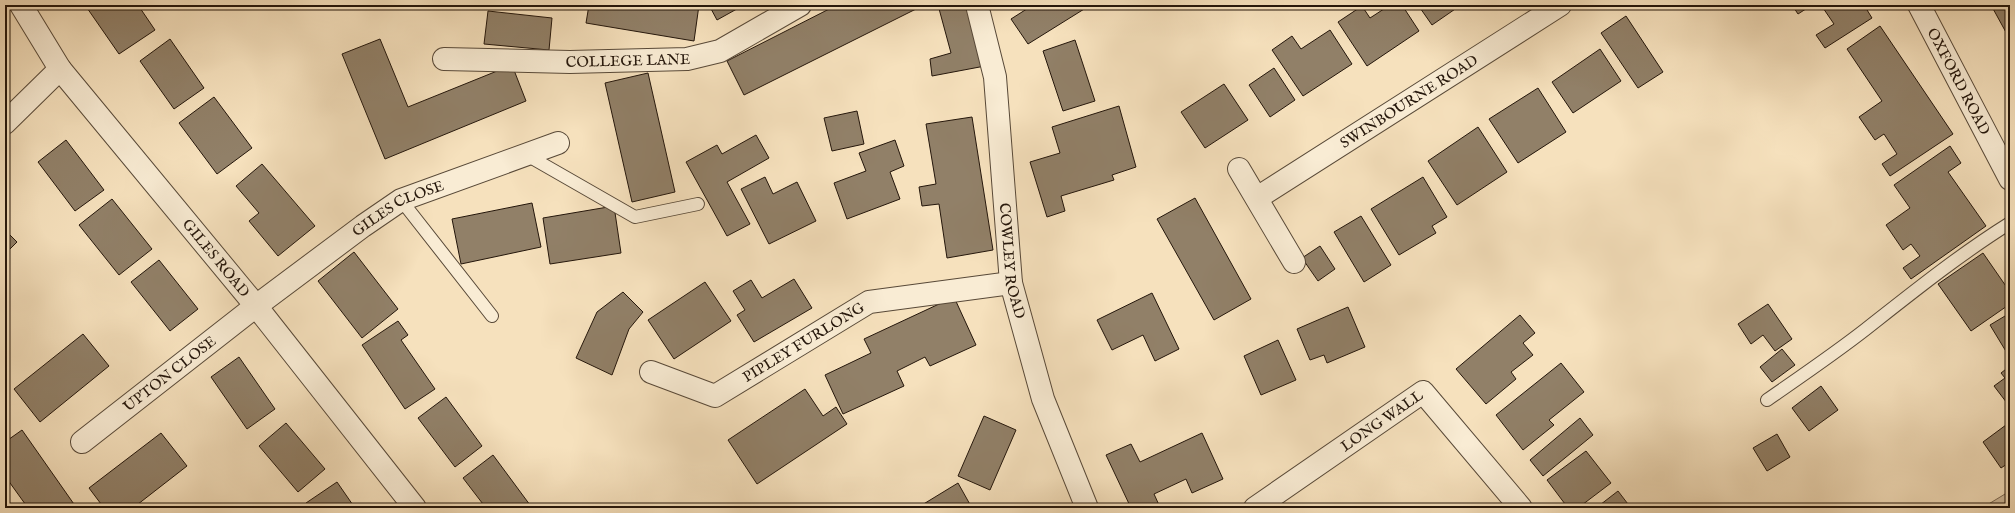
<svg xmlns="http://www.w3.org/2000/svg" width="2015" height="513" font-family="'IM FELL English',serif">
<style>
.green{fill:#d2be9f;stroke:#7b6a55}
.building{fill:#918068;stroke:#24160b}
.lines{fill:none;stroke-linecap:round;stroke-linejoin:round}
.service-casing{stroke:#584938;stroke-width:14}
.minor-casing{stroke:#584938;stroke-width:24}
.tertiary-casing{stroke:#584938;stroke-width:24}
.service{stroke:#f9ecd4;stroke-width:12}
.minor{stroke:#f9ecd4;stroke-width:22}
.tertiary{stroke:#f9ecd4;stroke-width:22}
.labels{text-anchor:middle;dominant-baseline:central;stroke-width:4;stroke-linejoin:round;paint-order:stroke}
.street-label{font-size:15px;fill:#24160b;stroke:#f9ecd4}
</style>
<rect width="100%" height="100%" fill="#f6e1bd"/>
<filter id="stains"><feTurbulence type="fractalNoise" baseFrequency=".005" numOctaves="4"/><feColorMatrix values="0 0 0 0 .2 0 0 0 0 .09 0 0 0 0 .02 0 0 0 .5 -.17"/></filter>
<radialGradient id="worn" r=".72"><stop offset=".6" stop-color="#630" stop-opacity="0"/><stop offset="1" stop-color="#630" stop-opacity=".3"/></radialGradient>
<polygon class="green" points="2010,491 2010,508 1982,508"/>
<g class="building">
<polygon points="85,5 138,5 155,30 119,54"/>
<polygon points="589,5 699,5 694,41 586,23"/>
<polygon points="709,5 744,5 717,20"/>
<polygon points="837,5 924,5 744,95 727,61"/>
<polygon points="938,5 968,5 985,66 932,76 930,59 951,53"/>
<polygon points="1033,5 1089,5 1089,6 1028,44 1011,19"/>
<polygon points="1390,5 1402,5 1419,31 1367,66 1338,22 1362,6 1370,18"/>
<polygon points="1418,5 1461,5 1432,25"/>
<polygon points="1792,5 1812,5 1798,14"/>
<polygon points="1821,5 1864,5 1872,18 1825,48 1816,35 1834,24"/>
<polygon points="1991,5 2010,5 2010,35 2008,36"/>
<polygon points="488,11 552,18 549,50 484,44"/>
<polygon points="1626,16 1663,72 1638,88 1601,33"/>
<polygon points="1880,26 1953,134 1890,176 1882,164 1897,154 1884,134 1875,140 1859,117 1882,101 1847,49"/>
<polygon points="1330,30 1352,64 1303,96 1272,50 1292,36 1301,49"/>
<polygon points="170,39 204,88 174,109 140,61"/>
<polygon points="380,39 408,107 512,65 526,101 385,159 342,54"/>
<polygon points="1075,40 1095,101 1063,111 1043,51"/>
<polygon points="1600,49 1621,81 1573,113 1552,82"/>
<polygon points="1274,68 1295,100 1270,117 1249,85"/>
<polygon points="648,73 675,192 632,202 605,83"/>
<polygon points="1224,84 1248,120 1205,148 1181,112"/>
<polygon points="1538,88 1566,132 1518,163 1489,119"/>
<polygon points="214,97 252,148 217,174 179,123"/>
<polygon points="1119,106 1136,167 1112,175 1114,180 1061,196 1065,211 1047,217 1030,162 1060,153 1052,127"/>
<polygon points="857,111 864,144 832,151 824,118"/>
<polygon points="972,117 993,250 947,258 939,204 922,206 919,187 936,184 926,124"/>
<polygon points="1478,127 1507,172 1457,205 1428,161"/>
<polygon points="756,135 769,158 727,182 750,224 727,236 686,162 717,145 722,154"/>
<polygon points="66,140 104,190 75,211 38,162"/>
<polygon points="895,140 904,166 890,172 900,199 847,219 834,183 866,171 859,153"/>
<polygon points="1950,146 1961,163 1948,172 1986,226 1911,279 1903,268 1920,256 1911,244 1903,250 1886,225 1910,208 1894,185"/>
<polygon points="262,164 315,226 278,256 249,221 259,213 236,186"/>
<polygon points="765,177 773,194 797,182 816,221 769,244 741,189"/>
<polygon points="1423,177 1447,217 1432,226 1436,233 1399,255 1371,209"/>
<polygon points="1195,198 1251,299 1214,320 1157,219"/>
<polygon points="112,199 152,249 119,275 79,225"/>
<polygon points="532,203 541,247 461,264 452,219"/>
<polygon points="614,206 621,253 550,264 543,218"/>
<polygon points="1361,216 1391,265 1364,282 1334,232"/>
<polygon points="5,230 17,242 5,254"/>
<polygon points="1320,246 1335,269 1318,281 1302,258"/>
<polygon points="354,252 398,309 362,338 318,281"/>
<polygon points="1983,253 2010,292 2010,304 1971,331 1938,284"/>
<polygon points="159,260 198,309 170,331 131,282"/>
<polygon points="794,279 812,308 754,342 737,315 745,310 733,291 751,280 762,298"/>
<polygon points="705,282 731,321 674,359 648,320"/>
<polygon points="623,292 643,312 629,329 612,375 576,358 597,312"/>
<polygon points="1152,293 1179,349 1155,361 1143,335 1112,350 1097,320"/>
<polygon points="954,297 976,345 930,366 925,357 897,371 904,386 843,414 825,375 871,353 864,339"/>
<polygon points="1768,304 1792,339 1775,351 1763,335 1751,344 1738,324"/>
<polygon points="1348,307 1365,347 1327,363 1324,355 1310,360 1297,329"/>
<polygon points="2010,313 2010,358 1990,325"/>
<polygon points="1520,315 1535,333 1523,343 1533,355 1511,372 1516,379 1486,404 1456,369"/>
<polygon points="398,321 408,335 401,340 435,389 405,409 362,345"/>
<polygon points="83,334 109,366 40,422 14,389"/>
<polygon points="1278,340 1296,380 1261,395 1244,356"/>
<polygon points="1782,349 1795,365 1772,382 1760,367"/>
<polygon points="239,357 275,409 247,429 211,377"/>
<polygon points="1561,363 1584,392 1549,420 1554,425 1523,450 1496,415"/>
<polygon points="2010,366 2010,407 1994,386 2005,378 2001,373"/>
<polygon points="1821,386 1838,410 1809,431 1792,408"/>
<polygon points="805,389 823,416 836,407 847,424 757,484 728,440"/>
<polygon points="446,397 482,446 455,467 418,418"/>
<polygon points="984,416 1016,430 990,490 958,476"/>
<polygon points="1580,418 1593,435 1543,476 1530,460"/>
<polygon points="2010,422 2010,462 2001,468 1983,442"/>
<polygon points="286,423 325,469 298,492 259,446"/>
<polygon points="22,430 76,507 74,508 28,508 5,476 5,442"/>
<polygon points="161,433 187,466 133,508 104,508 89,488"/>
<polygon points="1202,433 1223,479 1192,493 1186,479 1154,494 1159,505 1153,508 1131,508 1106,455 1131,444 1140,462"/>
<polygon points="1777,434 1790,457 1767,471 1753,448"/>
<polygon points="1586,451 1611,483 1578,508 1568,508 1547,480"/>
<polygon points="493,455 530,505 527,508 486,508 463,478"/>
<polygon points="337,482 355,508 309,508 306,503"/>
<polygon points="958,483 972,508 917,508"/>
<polygon points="1618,491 1631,508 1596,508"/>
</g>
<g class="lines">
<g class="service-casing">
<g id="service">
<polyline points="525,154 635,217 698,204"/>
<polyline points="401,200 492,316"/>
<path d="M 1767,400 C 1800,377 1834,354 1866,329 C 1913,292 1959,255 2010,223"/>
</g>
</g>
<g class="minor-casing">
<g id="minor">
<path id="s1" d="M 21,5 L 60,69 L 256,306 L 415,508"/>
<path id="s2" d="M 977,5 L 995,77 L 1011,283 L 1043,399 L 1087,508"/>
<path id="s3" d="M 444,59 L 570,62 L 687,59 L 720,51 L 800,5"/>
<polyline points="5,123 60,69"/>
<polyline points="1239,169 1294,262"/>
<path id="s4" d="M 1257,198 L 1560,5"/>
<path id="s5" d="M 651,372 L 715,396 L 869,302 L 1011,283"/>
<path id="s6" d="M 82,442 L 256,306 L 363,226 L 401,200 L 558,143"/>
<path id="s7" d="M 1255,508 L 1423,392 L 1521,508"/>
</g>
</g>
<g class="tertiary-casing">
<g id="tertiary">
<path id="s8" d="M 1919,5 L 2010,179"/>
</g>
</g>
<use href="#service" class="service"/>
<use href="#minor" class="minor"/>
<use href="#tertiary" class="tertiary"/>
</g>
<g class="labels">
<g class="street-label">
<text stroke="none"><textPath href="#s3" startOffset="184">COLLEGE LANE</textPath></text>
<text stroke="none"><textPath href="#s8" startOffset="86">OXFORD ROAD</textPath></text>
<text stroke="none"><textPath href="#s4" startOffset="180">SWINBOURNE ROAD</textPath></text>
<text stroke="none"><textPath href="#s6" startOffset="394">GILES CLOSE</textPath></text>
<text stroke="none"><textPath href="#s1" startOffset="320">GILES ROAD</textPath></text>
<text stroke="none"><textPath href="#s2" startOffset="259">COWLEY ROAD</textPath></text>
<text stroke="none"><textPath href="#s5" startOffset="172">PIPLEY FURLONG</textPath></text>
<text stroke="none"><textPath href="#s6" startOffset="111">UPTON CLOSE</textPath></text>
<text stroke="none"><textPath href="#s7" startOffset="154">LONG WALL</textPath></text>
</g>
</g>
<rect width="2015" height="513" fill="none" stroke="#f6e1bd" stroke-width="20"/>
<rect x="6" y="6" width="2003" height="501" fill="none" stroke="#24160b" stroke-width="2"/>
<rect x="10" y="10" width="1995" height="493" fill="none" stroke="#24160b"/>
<rect width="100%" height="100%" filter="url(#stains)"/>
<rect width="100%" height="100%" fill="url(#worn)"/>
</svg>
